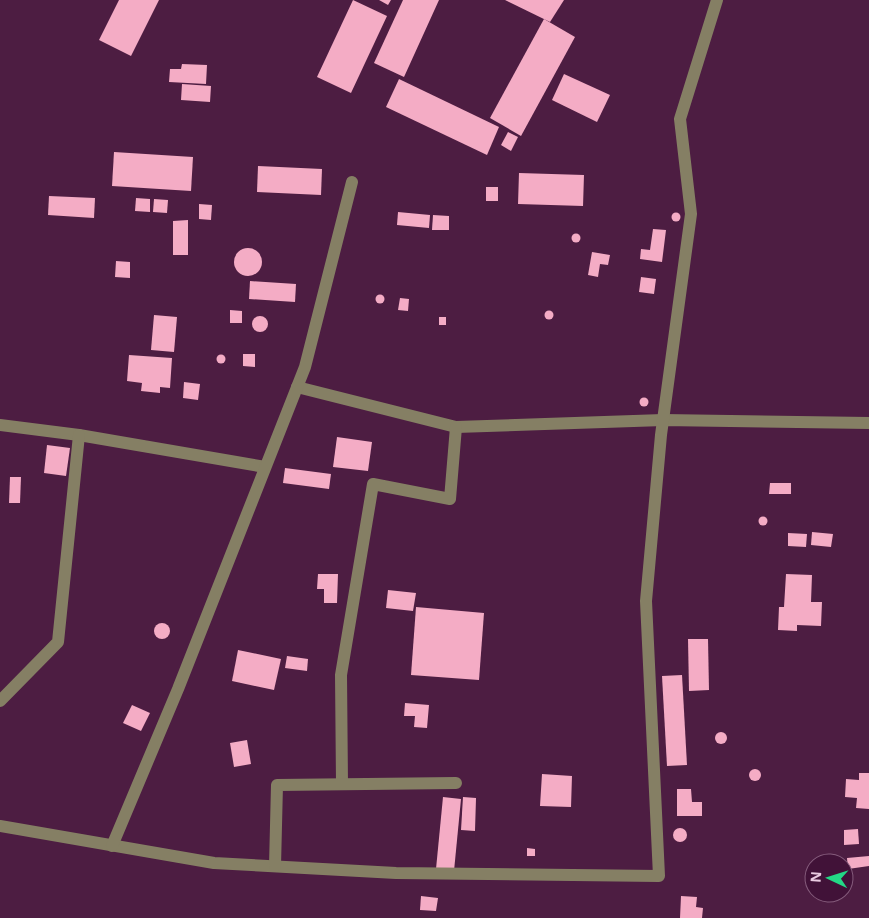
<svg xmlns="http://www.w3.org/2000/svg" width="869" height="918" font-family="'Open Sans',sans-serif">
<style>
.building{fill:#f4acc5}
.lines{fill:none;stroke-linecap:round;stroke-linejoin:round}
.minor{stroke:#857f64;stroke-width:12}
</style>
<rect width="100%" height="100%" fill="#4d1d42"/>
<g class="building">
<polygon points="119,0 159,0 131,56 99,40"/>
<polygon points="353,0 387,16 351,93 317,77"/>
<polygon points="379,0 391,0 388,5"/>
<polygon points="403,0 439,0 404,77 374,63"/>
<polygon points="505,0 564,0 550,22"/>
<polygon points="544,19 575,37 521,136 490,118"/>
<polygon points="182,64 207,65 206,84 169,82 170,69 181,69"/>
<polygon points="564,74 610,95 597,122 552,100"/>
<polygon points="399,79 499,127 487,155 386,107"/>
<polygon points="182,84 211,86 210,102 181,100"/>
<polygon points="508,132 518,137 511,151 501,145"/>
<polygon points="114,152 193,157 191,191 112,186"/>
<polygon points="258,166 322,169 321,195 257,192"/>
<polygon points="519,173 584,175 583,206 518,204"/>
<rect x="486" y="187" width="12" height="14"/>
<polygon points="49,196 95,198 94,218 48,215"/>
<polygon points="136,198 150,199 150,212 135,211"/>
<polygon points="154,199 168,200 167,213 153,212"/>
<polygon points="199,204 212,205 211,220 199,219"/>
<polygon points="398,212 430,215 429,228 397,225"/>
<circle cx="676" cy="217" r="4.5"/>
<polygon points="433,215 449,216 449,230 432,230"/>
<polygon points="188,220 188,255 173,255 173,221"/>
<polygon points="653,229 666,230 662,262 640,259 641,249 650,250"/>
<circle cx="576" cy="238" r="4.5"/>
<circle cx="248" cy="262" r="14"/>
<polygon points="592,252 610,255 608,265 600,264 598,277 588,275"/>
<polygon points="116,261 130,262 130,278 115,277"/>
<polygon points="641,277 656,279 654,294 639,292"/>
<polygon points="250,281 296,284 295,302 249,299"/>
<circle cx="380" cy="299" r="4.5"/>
<polygon points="400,298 409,299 408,311 398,310"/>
<polygon points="230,310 242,311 242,323 230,323"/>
<circle cx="549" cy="315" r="4.5"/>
<polygon points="154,315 177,317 174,352 151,350"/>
<circle cx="260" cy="324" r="8"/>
<rect x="439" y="317" width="7" height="8"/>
<polygon points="243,354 255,354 255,367 243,366"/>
<circle cx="221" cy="359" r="4.5"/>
<polygon points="129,355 172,358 170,388 160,387 160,393 141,391 142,383 127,381"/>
<polygon points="184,382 200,384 198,400 183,398"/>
<circle cx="644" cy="402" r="4.5"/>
<polygon points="337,437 372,442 368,471 333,467"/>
<polygon points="47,445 70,448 66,476 44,473"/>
<polygon points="285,468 331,474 329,489 283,483"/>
<polygon points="10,477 21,477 20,503 9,503"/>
<polygon points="770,483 791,483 791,494 769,494"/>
<circle cx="763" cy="521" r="4.5"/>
<polygon points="812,532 833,534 831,547 811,545"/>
<polygon points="788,533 807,534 806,547 788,546"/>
<polygon points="318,574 338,574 337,603 324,603 324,589 317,589"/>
<polygon points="786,574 812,575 811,602 822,602 821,626 797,625 797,631 778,630 779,607 784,607"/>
<polygon points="388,590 416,593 413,611 386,608"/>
<polygon points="416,607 484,613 479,680 411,675"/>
<circle cx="162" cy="631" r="8"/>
<polygon points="688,639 708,639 709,690 689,691"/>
<polygon points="238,650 281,659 274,690 232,681"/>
<polygon points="287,656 308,659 307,671 285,668"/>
<polygon points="682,675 687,765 667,766 662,676"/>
<polygon points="405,703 429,705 427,728 414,727 415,716 404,716"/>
<polygon points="132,705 150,713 141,731 123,723"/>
<circle cx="721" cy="738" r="6"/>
<polygon points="247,740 251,764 234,767 230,743"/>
<circle cx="755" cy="775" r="6"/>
<polygon points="859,773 869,773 869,809 856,808 857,798 845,797 846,779 859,780"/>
<polygon points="542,774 572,776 571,807 540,806"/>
<polygon points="677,789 691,789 692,802 702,802 702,816 677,816"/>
<polygon points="443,797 461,799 454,871 436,869"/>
<polygon points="463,797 476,798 475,831 461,830"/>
<circle cx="680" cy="835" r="7"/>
<polygon points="858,829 859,844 844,845 844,830"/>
<polygon points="527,848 535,849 535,856 527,856"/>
<polygon points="869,856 869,866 848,869 847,858"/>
<polygon points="421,896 438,898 436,911 420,910"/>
<polygon points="681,896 697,897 696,907 703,908 702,918 680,918"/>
</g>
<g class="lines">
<g class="minor">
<polyline points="297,387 456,427 663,420 869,423"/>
<polyline points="0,425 79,435 265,467"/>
<polyline points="0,701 58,642 79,435"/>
<polyline points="342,784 341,675 373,484 450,499 456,427"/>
<polyline points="0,826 214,863 396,873 659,876 646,601 661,435 691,214 680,119 717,0"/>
<polyline points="112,846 178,689 305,367 352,182"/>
<polyline points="275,866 277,785 456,783"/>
</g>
</g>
<g transform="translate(829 878) rotate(274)"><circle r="24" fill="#411238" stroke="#855c7c"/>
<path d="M0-4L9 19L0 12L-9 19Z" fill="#23d886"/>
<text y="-8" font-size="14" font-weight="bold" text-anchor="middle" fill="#eacbe1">N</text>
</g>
</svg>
